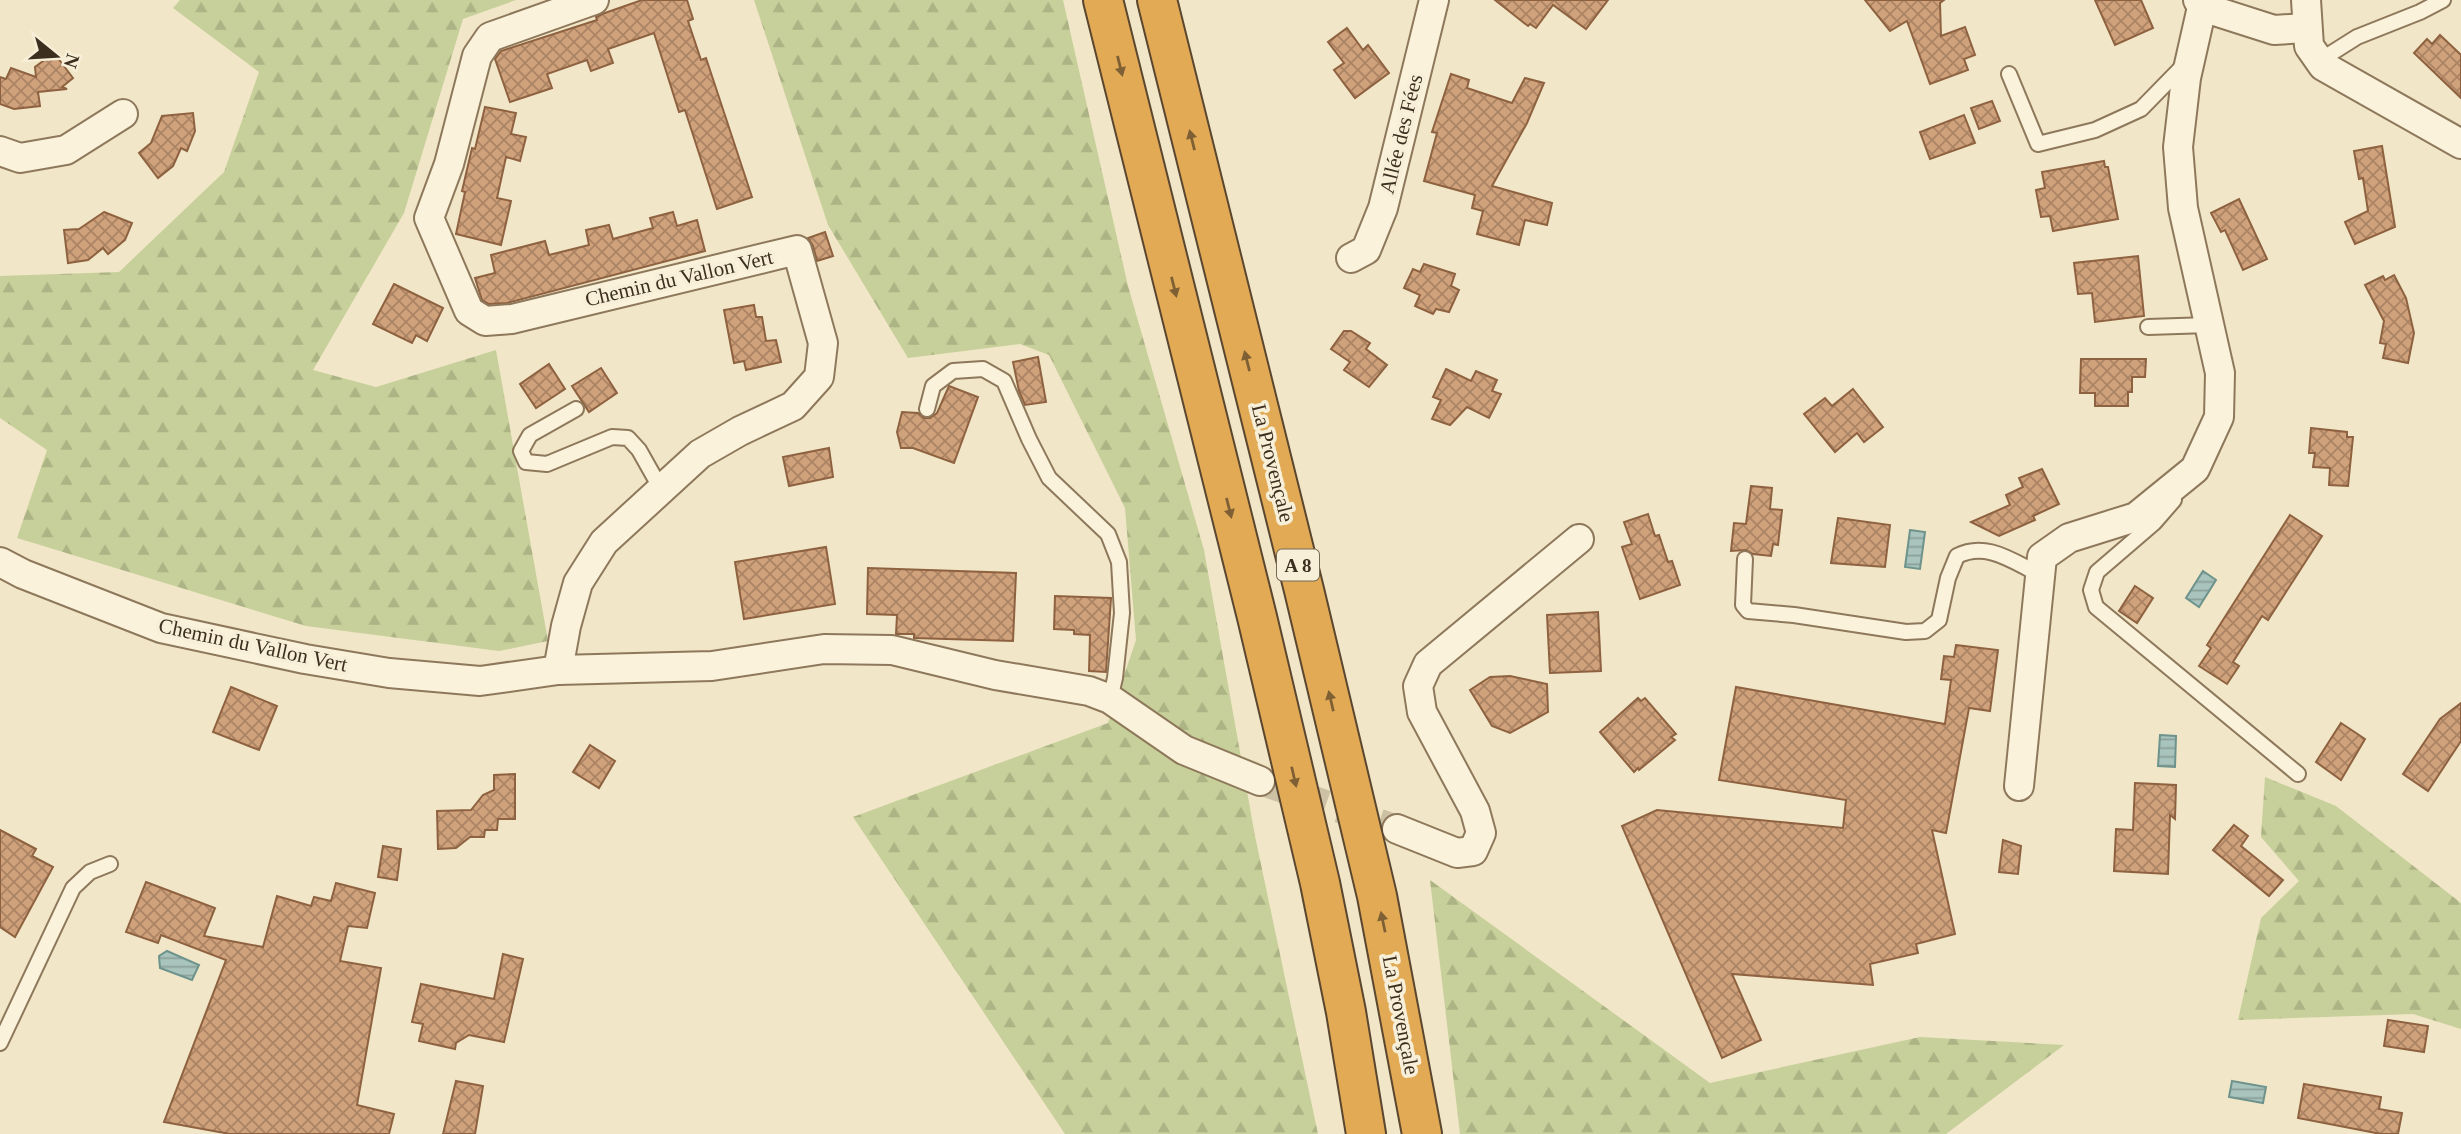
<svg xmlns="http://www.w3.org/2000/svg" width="2461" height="1134" font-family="'Times New Roman',serif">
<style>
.forest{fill:url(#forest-firs)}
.water{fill:url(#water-rules);stroke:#6e938c;stroke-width:2}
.building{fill:url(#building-cross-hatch);stroke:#8e6240;stroke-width:2}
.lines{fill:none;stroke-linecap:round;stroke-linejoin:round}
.minor-tunnel{stroke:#cdc1a5;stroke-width:28;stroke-dasharray:28 14;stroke-linecap:butt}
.service-casing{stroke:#8e785b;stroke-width:18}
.minor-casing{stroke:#8e785b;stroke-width:32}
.motorway-casing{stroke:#5b462f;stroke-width:42}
.service{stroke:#faf2db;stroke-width:14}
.minor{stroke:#faf2db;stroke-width:28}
.motorway{stroke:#e2aa55;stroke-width:38}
.oneway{fill:#7f6035}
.labels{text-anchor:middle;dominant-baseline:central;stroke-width:7;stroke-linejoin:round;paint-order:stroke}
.shield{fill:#f7efd7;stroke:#756956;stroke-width:2}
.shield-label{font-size:19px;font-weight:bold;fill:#3d2f1f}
.street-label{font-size:21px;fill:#3d2f1f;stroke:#f7efd7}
</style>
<defs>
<pattern id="forest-firs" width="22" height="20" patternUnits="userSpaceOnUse" patternTransform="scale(1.75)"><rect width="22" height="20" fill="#c7d09a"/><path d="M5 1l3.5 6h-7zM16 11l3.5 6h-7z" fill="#acb384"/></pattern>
<pattern id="water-rules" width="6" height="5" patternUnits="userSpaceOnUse" patternTransform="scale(1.75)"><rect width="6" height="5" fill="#a8c4bd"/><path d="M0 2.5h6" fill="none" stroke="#8aa099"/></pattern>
<pattern id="building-cross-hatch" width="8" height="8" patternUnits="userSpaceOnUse" patternTransform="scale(1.75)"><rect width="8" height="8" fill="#d0a27b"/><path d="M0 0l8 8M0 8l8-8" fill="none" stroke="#aa8464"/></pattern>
</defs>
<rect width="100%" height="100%" fill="#f1e6c7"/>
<g class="forest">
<polygon points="180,0 516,0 463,19 404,213 313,370 376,387 496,350 548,641 499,651 306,626 17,538 47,450 0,418 0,276 119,272 224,172 259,72 173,8"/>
<polygon points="754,0 1063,0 1128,286 1204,550 1255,836 1318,1134 1065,1134 853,817 1108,723 1136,640 1125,508 1049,355 1020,344 908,358 828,225"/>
<polygon points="2265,777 2336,806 2461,903 2461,1029 2413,1014 2238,1020 2261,918 2299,881 2261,837"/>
<polygon points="1430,880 1710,1083 1920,1037 2064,1045 1946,1134 1460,1134"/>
</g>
<g class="water">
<polygon points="1910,530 1925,532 1920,569 1905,567"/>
<polygon points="2203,571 2216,580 2199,607 2186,598"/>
<polygon points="2160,735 2176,736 2175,767 2158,766"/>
<polygon points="167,951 199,965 192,980 160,968 159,956"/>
<polygon points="2232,1081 2266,1087 2263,1103 2229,1097"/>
</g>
<g class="building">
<polygon points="642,0 687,0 693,19 688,21 701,60 706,58 752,197 717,209 685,110 679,112 654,33 608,49 613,63 591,71 587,60 547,74 552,88 510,102 495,59 501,51 597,20 596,17 602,14"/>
<polygon points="1495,0 1608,0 1586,29 1553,5 1536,28 1530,24 1528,26"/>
<polygon points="1865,0 1944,0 1940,3 1941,36 1965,27 1975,55 1964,59 1968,70 1930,84 1907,21 1890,31"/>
<polygon points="2095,0 2141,0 2153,28 2115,45"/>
<polygon points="1347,28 1363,50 1368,45 1389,73 1355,98 1334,70 1344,63 1328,42"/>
<polygon points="2440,35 2461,55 2461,98 2414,53 2427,39 2432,44"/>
<polygon points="54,53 73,78 62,87 67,89 38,92 40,106 14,109 0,104 0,77 6,79 11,68 36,77 35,67"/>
<polygon points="1451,74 1469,80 1467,88 1512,103 1525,78 1544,83 1527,123 1492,186 1552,203 1547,225 1525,220 1519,245 1477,234 1483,211 1472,208 1475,195 1424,181 1437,133 1432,132"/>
<polygon points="1992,101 2000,121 1979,129 1971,108"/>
<polygon points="485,107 516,113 511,134 526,137 520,161 506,157 497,198 511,201 501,245 456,234 465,192 462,191 472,148 475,149"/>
<polygon points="193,113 195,131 187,151 181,148 173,166 158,178 139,153 151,143 162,116"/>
<polygon points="1964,115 1975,143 1930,159 1920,132"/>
<polygon points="2382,146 2395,227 2355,244 2345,222 2368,211 2363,178 2359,179 2354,151"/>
<polygon points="2104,161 2105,167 2108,167 2118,219 2053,231 2050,216 2041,217 2036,190 2045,188 2042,172"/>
<polygon points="2239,199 2267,259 2243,270 2225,230 2221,232 2211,213"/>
<polygon points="104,212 132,223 125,240 108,254 103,248 88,260 68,263 64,230 79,229"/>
<polygon points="673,212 677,226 697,220 705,251 507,303 489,304 482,300 475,278 495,273 491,255 545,241 549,255 589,245 586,230 609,225 613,239 653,228 650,218"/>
<polygon points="825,232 833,256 817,261 813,246 808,238"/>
<polygon points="2138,256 2144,316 2095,322 2092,293 2078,294 2074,263"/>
<polygon points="1424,264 1455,274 1451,286 1459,290 1449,312 1436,309 1433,314 1415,306 1420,295 1404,288 1413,269 1420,272"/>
<polygon points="2394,275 2406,298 2414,333 2408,363 2383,358 2386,344 2380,343 2384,321 2365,285 2383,276 2385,280"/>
<polygon points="394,284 443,308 427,341 416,335 412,343 373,324"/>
<polygon points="754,305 756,317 762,317 766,341 776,340 781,362 746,370 744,361 734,363 724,310"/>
<polygon points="1344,331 1351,331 1370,343 1366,349 1387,365 1369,387 1344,370 1350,362 1331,349"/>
<polygon points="1038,357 1046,402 1025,405 1019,391 1013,362"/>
<polygon points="2081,359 2146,359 2145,377 2132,377 2132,392 2128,392 2128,406 2095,406 2095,393 2080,393"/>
<polygon points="549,364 565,389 536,408 520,384"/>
<polygon points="601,368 617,393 589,412 572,386"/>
<polygon points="1446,369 1471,381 1476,371 1497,380 1492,391 1501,394 1489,418 1467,407 1450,425 1432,419 1441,400 1433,397"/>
<polygon points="949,386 978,397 954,463 913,448 901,448 897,432 902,412 918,413 924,418 930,418 937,413"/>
<polygon points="1853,389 1883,427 1864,442 1857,433 1835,452 1804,414 1825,398 1832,406"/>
<polygon points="2311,428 2347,432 2347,437 2353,437 2348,486 2329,485 2330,468 2313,467 2315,453 2309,453"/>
<polygon points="829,448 833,477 789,486 783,457"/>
<polygon points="2042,469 2059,504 2033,516 2035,520 1999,536 1971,522 2010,505 2006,495 2023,487 2019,478"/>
<polygon points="1751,486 1772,488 1770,509 1782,510 1778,545 1773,544 1771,556 1753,554 1746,550 1731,551 1734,523 1746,524"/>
<polygon points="1648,514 1655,536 1659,535 1668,562 1672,561 1680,585 1640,599 1622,547 1632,544 1624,522"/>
<polygon points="2290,515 2322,536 2268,620 2262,616 2233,662 2239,666 2227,684 2199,666 2211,648 2207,645"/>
<polygon points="1838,518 1890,525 1885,567 1831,563"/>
<polygon points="826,547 835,604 744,619 735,562"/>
<polygon points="868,568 1016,573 1013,641 914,638 914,634 896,634 897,615 867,614"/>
<polygon points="2135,586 2153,598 2137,623 2119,611"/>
<polygon points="1055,596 1111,598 1106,672 1089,671 1090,635 1074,634 1074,630 1054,629"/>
<polygon points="1598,612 1601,671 1550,673 1547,615"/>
<polygon points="1956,645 1998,650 1990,711 1969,708 1946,833 1932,830 1955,934 1916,944 1918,953 1870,964 1873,985 1732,974 1761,1040 1722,1058 1622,826 1657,810 1843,828 1846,800 1719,780 1736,687 1945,724 1951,680 1941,679 1944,656 1954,657"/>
<polygon points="1510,676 1547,684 1548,712 1510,733 1492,726 1470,690 1490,677"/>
<polygon points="231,687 277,706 259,750 213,732"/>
<polygon points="1638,698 1641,701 1645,698 1676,734 1671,737 1675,740 1639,770 1638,768 1634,772 1600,732"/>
<polygon points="2461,703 2461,741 2428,791 2403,774 2440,719"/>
<polygon points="2341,723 2365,739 2341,780 2316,762"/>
<polygon points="590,745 615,761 599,788 573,772"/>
<polygon points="515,774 515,819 498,819 497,830 485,830 484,837 470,837 456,848 438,849 437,811 471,810 483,795 494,790 494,775"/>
<polygon points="2135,783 2176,785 2175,819 2170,815 2168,874 2114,871 2116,829 2133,830"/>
<polygon points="2234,825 2248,836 2241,846 2283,880 2269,896 2213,850"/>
<polygon points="0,830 36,849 32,856 53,867 15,937 0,927"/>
<polygon points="2003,840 2021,846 2018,874 1999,872"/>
<polygon points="383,846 401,849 397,880 378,877"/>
<polygon points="146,882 215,908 204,936 263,947 277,896 311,906 314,897 331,901 336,883 375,893 367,928 348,926 340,961 381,968 357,1105 394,1114 389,1134 230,1134 164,1122 226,960 161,935 158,943 126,932"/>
<polygon points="503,954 523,959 504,1042 469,1035 456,1043 455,1049 419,1041 423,1024 412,1022 421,984 494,999"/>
<polygon points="2388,1020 2428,1026 2424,1052 2384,1046"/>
<polygon points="456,1081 483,1086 475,1134 443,1134"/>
<polygon points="2304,1084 2381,1097 2379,1109 2402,1113 2398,1134 2381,1134 2298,1118"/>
</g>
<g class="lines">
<polyline class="minor-tunnel" points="1260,781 1397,829"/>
<g class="service-casing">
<g id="service">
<polyline points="2319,61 2357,37 2420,12 2443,0"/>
<polyline points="2009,74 2038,144 2095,130 2141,109 2184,65"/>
<polyline points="2148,327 2209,325"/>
<polyline points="576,409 530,435 521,451 526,462 547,464 612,437 628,438 639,450 661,489"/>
<polyline points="927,409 933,386 953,371 983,369 1004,381 1029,439 1049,478 1108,534 1119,562 1122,613 1115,678 1110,699"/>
<polyline points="2174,500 2154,523 2097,572 2091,590 2096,607 2298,774"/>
<path d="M 1745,559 L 1743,605 L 1748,611 L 1794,615 L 1906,632 L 1925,631 L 1939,620 L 1948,578 L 1957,556 C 1986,541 2012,561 2039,574"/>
<polyline points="0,1043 73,888 90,872 110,864"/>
</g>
</g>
<g class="minor-casing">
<g id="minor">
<polyline points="2198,0 2202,7 2274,30 2306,28"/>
<polyline points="2306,0 2309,46 2323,66 2461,144"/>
<polyline points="0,151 20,158 66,150 123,114"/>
<polyline points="1351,258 1366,250 1383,208 1434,0"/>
<polyline points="0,562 23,574 161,628 305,659 389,673 480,681 558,670 712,666 824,649 892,650 995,675 1089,691 1110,699 1184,750 1260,781"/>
<polyline points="558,670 566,626 578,583 604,542 700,454 740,431 793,406 819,377 823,343 797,250 512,319 485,321 469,311 429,218 449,164 477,56 490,37 594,0"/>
<polyline points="2019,786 2042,557 2069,538 2136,517 2195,469 2219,417 2220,373 2183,208 2178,147 2186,78 2202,7"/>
<polyline points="1397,829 1457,853 1473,851 1481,833 1475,811 1422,712 1418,686 1428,664 1579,539"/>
</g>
</g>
<g class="motorway-casing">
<g id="motorway">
<polyline points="1103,0 1257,617 1320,883 1346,1012 1366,1134"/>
<polyline points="1157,0 1304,590 1377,896 1422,1134"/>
</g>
</g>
<use href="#service" class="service"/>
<use href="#minor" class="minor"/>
<use href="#motorway" class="motorway"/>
</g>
<defs><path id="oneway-solid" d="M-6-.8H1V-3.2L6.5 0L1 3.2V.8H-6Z" transform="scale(1.75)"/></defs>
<g class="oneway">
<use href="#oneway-solid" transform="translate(1120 66) rotate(76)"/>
<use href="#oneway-solid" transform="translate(1192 140) rotate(-104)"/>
<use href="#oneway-solid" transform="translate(1174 287) rotate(76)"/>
<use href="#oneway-solid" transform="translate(1247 361) rotate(-104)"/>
<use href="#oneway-solid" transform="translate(1229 508) rotate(76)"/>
<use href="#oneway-solid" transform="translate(1331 701) rotate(-103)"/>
<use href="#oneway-solid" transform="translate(1294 777) rotate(77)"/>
<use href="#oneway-solid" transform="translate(1383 922) rotate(-102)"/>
</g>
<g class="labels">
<rect class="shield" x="1277" y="549.5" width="42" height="31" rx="5"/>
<g class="shield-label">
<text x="1298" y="565">A 8</text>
</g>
<g class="street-label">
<text transform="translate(1401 134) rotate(-76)">Allée des Fées</text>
<text transform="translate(679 278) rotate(-13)">Chemin du Vallon Vert</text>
<text transform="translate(1273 463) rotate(76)">La Provençale</text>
<text transform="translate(253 645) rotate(12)">Chemin du Vallon Vert</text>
<text transform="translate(1401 1015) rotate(79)">La Provençale</text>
</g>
</g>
<g transform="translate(56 56) rotate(108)" stroke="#f7efd7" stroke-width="5" paint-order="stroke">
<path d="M0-5L12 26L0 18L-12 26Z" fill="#3d2f1f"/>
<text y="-10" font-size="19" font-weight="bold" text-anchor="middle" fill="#3d2f1f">N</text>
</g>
</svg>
